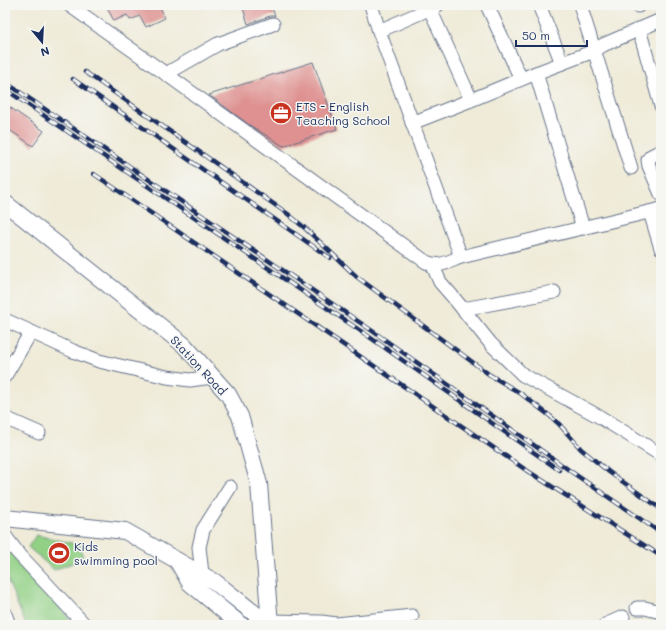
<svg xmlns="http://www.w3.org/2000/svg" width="666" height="630" font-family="Mali,sans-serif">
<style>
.green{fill:#92d085;stroke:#568072}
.building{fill:#de9190}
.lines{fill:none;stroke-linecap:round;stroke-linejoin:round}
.minor-casing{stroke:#657189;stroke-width:15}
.major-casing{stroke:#657189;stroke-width:18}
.minor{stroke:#fff;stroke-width:13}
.major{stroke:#fff;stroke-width:16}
.rail-casing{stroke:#1b2f5e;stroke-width:4.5}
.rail{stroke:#f6f6f2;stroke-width:3;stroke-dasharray:9;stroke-linecap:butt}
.labels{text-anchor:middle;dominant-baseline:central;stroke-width:3;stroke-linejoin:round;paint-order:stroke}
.poi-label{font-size:12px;fill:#1b2f5e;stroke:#f6f6f2;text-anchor:start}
.street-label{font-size:12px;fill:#1b2f5e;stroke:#f6f6f2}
</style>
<rect width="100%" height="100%" fill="#f6f6f2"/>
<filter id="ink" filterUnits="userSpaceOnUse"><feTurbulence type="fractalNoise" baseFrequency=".025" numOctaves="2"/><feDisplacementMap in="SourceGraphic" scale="8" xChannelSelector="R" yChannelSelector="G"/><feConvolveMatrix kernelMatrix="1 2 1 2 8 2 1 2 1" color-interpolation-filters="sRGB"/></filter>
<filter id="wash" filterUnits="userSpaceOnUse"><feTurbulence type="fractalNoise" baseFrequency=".012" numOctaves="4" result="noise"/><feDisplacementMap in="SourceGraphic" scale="16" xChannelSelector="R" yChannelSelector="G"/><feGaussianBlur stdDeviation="0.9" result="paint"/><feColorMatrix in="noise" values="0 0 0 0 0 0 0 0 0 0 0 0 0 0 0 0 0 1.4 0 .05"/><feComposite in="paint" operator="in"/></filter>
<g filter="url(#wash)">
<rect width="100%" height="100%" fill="#efebd8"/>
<g class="green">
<polygon points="36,535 80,545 83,559 54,570 28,547"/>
<polygon points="5,545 75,625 26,625 5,574"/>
</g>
<g id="blocks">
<g class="building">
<polygon points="106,5 159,5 165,18 146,27 140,16 130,20 127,15 114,21"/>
<polygon points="242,5 271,5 275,16 270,16 248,24"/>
<polygon points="313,62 337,129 283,146 248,124 209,95"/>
<polygon points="5,104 44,131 33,146 5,127"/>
</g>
</g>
</g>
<g filter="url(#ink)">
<use href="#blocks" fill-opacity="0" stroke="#657189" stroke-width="1"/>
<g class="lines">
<g class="minor-casing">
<g id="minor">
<path d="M 69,5 L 166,74 L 426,262 C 440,268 447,262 461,257 L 661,209"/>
<polyline points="371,5 379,31 461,257"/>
<polyline points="487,5 521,79"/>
<polyline points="539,5 562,63"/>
<polyline points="580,5 631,168"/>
<polyline points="638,5 638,6"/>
<polyline points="430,9 471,100"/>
<polyline points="639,29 661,106"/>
<polyline points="379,31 438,5"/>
<polyline points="536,73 583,228"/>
<polyline points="166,74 218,44 273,24"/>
<polyline points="412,123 471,100 536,73 594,51 603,45 661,20"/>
<polyline points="661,151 651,156 648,160 649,166 661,194"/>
<polyline points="650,212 661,248"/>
<polyline points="433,266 440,282 453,297 491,344 523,375 600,417 661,455"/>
<polyline points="463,309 554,292"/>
<polyline points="5,320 73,351 99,361 167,377 190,380 212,377"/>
<polyline points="5,376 31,332"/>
<polyline points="5,418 39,433"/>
<polyline points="5,536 17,552 85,625"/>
<polyline points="202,574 199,547 203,530 230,487"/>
<polyline points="637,608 645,608 661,612"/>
<polyline points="5,614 9,625"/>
<polyline points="270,621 321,622 337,624 412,616"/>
<polyline points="605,625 623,617"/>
</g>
</g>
<g class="major-casing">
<g id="major">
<polyline points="5,203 184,345 228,394 240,416 259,484 270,625"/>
<polyline points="5,518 125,531 215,582 269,625"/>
<polyline points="178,562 190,583 241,625"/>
</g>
</g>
<use href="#minor" class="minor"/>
<use href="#major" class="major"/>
<g class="rail-casing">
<g id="rail">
<polyline points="85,72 288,214 306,229 357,277 490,375 520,393 550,416 559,424 581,449 609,472 661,509"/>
<polyline points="73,79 330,258"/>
<polyline points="5,82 371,330 576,475 661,533"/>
<polyline points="5,89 368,336 559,470"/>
<polyline points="94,174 526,470 661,556"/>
</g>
</g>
<use href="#rail" class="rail"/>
</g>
</g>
<defs>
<g id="office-disc" transform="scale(1.15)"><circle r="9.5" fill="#c8321e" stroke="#f6f6f2"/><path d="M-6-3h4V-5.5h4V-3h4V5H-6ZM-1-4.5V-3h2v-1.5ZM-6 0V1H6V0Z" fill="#fff"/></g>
<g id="stadium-disc" transform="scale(1.15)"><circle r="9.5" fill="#c8321e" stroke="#f6f6f2"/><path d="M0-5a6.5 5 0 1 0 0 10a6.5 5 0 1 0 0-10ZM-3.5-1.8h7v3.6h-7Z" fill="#fff"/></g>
</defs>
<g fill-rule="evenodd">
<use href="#office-disc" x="281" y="113"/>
<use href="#stadium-disc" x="59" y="553"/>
</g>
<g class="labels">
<g class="poi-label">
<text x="296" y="106">ETS - English<tspan x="296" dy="14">Teaching School</tspan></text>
<text x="74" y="546">Kids<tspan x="74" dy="14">swimming pool</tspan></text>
</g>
<g class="street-label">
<text transform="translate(199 365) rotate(47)">Station Road</text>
</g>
</g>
<rect width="666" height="630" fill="none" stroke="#f6f6f2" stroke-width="20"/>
<g transform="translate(42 42) rotate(162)" stroke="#f6f6f2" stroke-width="3" paint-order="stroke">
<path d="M0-3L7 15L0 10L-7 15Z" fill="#1b2f5e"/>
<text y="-6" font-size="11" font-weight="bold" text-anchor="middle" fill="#1b2f5e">N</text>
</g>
<path d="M516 40v6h71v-6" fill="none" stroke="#1b2f5e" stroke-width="2"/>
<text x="522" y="40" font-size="12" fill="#1b2f5e" stroke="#f6f6f2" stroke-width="3" paint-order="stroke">50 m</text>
</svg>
